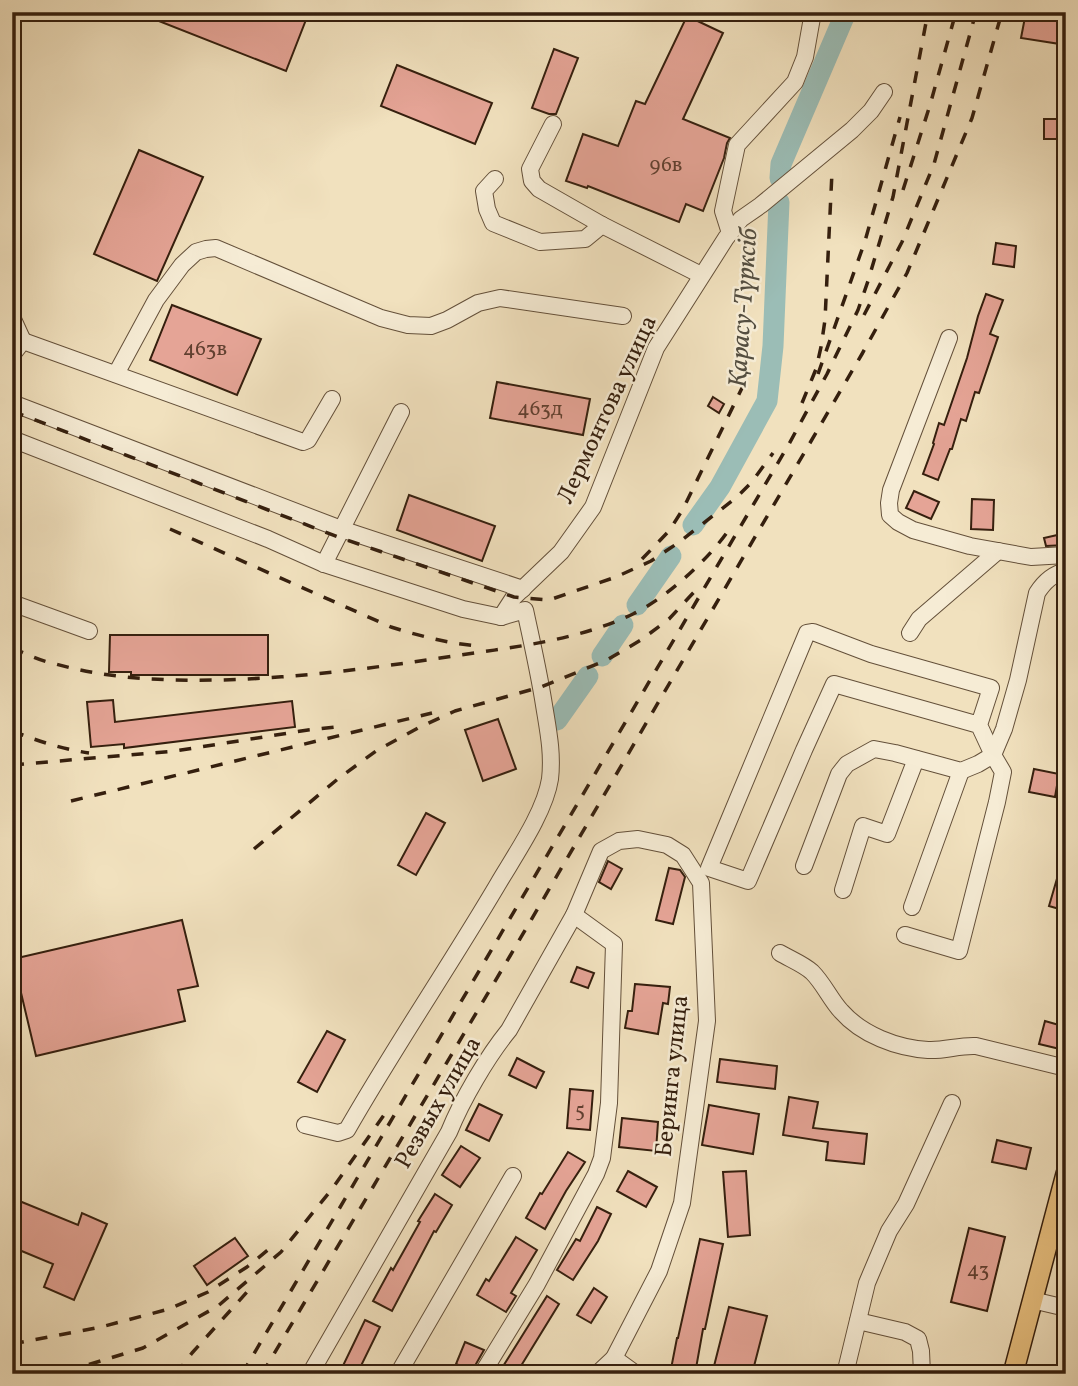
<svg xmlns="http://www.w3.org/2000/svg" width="1078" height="1386" font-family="Vollkorn,serif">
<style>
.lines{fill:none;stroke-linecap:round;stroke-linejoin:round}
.river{stroke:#9bbdb6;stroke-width:21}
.building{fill:#e5a496;stroke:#351f0e;stroke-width:2}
.minor-casing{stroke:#64503a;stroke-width:18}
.major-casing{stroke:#351f0e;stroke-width:22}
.minor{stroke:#f6ecd5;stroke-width:16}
.major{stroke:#e8c07f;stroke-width:19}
.rail{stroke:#351f0e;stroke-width:3.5;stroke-dasharray:12 12;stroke-linecap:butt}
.labels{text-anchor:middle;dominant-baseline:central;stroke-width:5;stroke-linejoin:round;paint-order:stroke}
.number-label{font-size:21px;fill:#614030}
.street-label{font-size:24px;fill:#351f0e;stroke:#f6ecd5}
.water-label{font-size:26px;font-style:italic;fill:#544e40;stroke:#f6ecd5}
</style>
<rect width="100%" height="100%" fill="#f1e1be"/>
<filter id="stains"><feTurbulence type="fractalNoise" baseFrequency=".00286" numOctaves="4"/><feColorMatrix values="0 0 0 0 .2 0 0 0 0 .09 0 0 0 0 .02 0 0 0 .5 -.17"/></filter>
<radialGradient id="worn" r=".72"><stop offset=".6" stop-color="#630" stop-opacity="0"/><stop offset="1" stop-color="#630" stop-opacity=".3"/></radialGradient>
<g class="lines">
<g class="river">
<polyline points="780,178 781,164 846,12"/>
<polyline points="693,525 720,487 767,401 773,346 779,202"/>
<polyline points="637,605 671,556"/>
<polyline points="602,656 623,625"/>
<polyline points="557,720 588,676"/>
</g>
</g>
<g class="building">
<polygon points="136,12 309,12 286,71"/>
<polygon points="1026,12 1065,12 1060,44 1021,38"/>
<polygon points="687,16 723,33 683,119 730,138 727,143 724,158 703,211 686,204 679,222 588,186 587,188 566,181 583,134 618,146 636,101 645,104"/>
<polygon points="554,49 578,58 556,114 549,114 532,108"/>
<polygon points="397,65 492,103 475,144 381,106"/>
<rect x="1044" y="119" width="22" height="20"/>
<polygon points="139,150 203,177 157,281 94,254"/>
<polygon points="996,243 1016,246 1014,267 993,264"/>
<polygon points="986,294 1003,300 990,334 998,337 979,393 975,392 966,421 961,419 952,449 950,449 938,480 923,474 934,444 933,443 939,423 944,425 967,358 978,316"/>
<polygon points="172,305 261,339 237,395 150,360"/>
<polygon points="497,382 590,399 583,435 490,418"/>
<polygon points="713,397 724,404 719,413 708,406"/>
<polygon points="914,491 939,502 931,519 906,508"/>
<polygon points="409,495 495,526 482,561 397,530"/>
<polygon points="972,499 994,500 993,530 971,529"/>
<polygon points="1066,533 1066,545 1046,546 1044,538"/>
<polygon points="110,635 268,635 268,675 131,675 131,672 109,672"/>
<polygon points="113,700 115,722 292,701 295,727 124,748 124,744 91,747 87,702"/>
<polygon points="498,719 516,769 483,781 465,730"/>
<polygon points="1034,769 1059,774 1055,797 1029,792"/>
<polygon points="426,813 445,823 416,875 398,865"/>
<polygon points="1063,858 1066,859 1066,911 1049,906"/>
<polygon points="608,861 622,869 611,889 599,882"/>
<polygon points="669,868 680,870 685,877 673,924 656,920"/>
<polygon points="182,920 198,986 178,990 185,1021 36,1056 13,959"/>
<polygon points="577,967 594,973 588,988 571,982"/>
<polygon points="635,984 670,987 668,1004 663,1003 658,1034 625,1028 628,1011 632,1011"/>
<polygon points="1045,1021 1066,1027 1066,1043 1064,1050 1039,1044"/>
<polygon points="327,1031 345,1040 317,1092 298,1082"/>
<polygon points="517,1058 544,1072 536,1088 509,1075"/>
<polygon points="720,1059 777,1066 775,1089 717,1082"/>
<polygon points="570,1089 593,1091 590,1130 567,1128"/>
<polygon points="789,1097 818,1102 813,1128 867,1134 864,1164 826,1160 828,1142 783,1135"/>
<polygon points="479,1104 502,1115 489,1141 466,1130"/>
<polygon points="709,1105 759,1114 753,1154 702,1145"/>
<polygon points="622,1118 658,1122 656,1151 619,1147"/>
<polygon points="997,1140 1031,1148 1026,1169 992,1162"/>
<polygon points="461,1146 480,1158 460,1187 442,1175"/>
<polygon points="568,1152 585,1162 566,1191 545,1229 526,1218 540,1193 542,1194"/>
<polygon points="628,1171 657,1187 646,1207 617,1191"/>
<polygon points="746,1171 750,1235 728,1237 723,1172"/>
<polygon points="435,1194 452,1205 436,1232 434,1231 392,1311 373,1301 391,1268 393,1270 420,1222 418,1221"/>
<polygon points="12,1198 78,1225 82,1213 107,1224 74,1300 44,1287 53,1264 12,1247"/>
<polygon points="597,1207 611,1214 598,1241 573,1280 557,1270 576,1239 580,1241"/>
<polygon points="969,1228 1005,1237 987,1311 951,1302"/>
<polygon points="516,1237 537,1250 511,1293 516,1296 506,1312 477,1295 486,1279 489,1281"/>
<polygon points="235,1238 248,1256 207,1285 194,1266"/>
<polygon points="700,1239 723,1244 705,1329 703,1329 695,1374 670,1374 677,1338 678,1338"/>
<polygon points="594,1288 607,1297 591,1323 577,1315"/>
<polygon points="547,1296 559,1304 516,1374 512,1374 502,1368"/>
<polygon points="729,1307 767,1316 752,1374 712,1374"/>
<polygon points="365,1320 380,1327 357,1374 339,1374"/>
<polygon points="465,1342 484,1350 472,1371 456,1364"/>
</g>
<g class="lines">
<g class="minor-casing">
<g id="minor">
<polyline points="553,124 530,169 532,181 539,189 602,225"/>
<polyline points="495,179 484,191 487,209 493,223 540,242 585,239 602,225 701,275"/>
<polyline points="730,233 723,211 737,145 795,82 805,57 813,12"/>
<polyline points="12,317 23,341"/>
<polyline points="949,338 891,490 889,503 890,515 898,522 913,530 970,546 1031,557 1066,555"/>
<polyline points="12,355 23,341 303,442 308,440 332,399"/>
<polyline points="116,374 156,300 182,265 196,252 206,249 216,248 381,318 408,325 431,326 447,320 478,303 500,298 623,316"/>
<polyline points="12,403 341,529 523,589"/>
<polyline points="12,439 268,539 324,564 463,609 501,617 514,597 561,552 593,507 656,348 726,238 741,219 761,205 852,130 871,111 884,92"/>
<polyline points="324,564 401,412"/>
<polyline points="12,603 89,631"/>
<polyline points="910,633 919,619 998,551"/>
<path d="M 804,866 L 839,774 L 847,764 L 874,749 L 895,753 L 961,771 L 978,764 L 993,755 L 1004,729 L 1018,680 L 1037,593 C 1044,582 1052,574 1066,571"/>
<polyline points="843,890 863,826 887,834 916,759"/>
<polyline points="912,907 961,771"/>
<polyline points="905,935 959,951 997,802 1003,772 993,755 979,725 834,684 804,750 748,881 709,868 807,633 813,632 871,654 991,688 979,725"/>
<path d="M 780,953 C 790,959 803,964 812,972 C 824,984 830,999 841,1011 C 862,1035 897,1048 928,1050 C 944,1051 960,1045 976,1046 L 1066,1068"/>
<path d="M 305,1125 L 338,1133 L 347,1130 C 395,1046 449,967 498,884 C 515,855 545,812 550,779 C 553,753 548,730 544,705 C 539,673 532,642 525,610 L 501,617"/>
<polyline points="1032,1300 1066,1308"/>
<polyline points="858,1321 905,1332 918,1339 921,1351 922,1374"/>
<polyline points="614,1358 636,1374"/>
<path d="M 310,1374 L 449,1132 C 462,1100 487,1057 509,1030 L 574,915 L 601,851 L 619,841 L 638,839 L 667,845 L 683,855 L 701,883 L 707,1021 L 682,1203 L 659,1271 L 614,1358 L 597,1374"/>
<polyline points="398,1374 513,1176"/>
<polyline points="482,1374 537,1284 596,1174 602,1158 609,1103 614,944 574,915"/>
<polyline points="845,1374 867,1283 889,1231 906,1204 952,1103"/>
<polyline points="1063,1374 1066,1367"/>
</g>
</g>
<g class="major-casing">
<polyline id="major" points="1013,1374 1066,1174"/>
</g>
<use href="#minor" class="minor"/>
<use href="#major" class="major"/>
<g class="rail">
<polyline points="903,190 930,105 956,12"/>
<polyline points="864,315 902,242 934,164 976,12"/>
<polyline points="818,374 865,241 900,117"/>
<polyline points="802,403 816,369 821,347 825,320 832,172"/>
<polyline points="12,411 338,537 514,597 549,600 616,577 651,561 678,543 737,497 751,483 773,453"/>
<path d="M 170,529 L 391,627 C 420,636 450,644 480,646"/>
<polyline points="642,559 669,531 683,509 743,386"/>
<path d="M 12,648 C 25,653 38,660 52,663 C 108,679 162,681 220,680 C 298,678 375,668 453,656 C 514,647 576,641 633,614 C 666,598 707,561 728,531"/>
<path d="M 12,731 C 38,741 62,749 89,753"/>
<polyline points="12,765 175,751 308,730 345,726"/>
<polyline points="71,801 432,713"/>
<polyline points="254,849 339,778 376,751 418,728 455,711 541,687 607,660 641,640 669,619 695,591"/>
<polyline points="12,1344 101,1327 169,1309 208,1292 247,1267 274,1245"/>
<polyline points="42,1374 74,1369 143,1348 218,1306 281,1252 332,1189 384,1115"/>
<polyline points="176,1374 192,1353 247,1292"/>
<polyline points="242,1374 789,444 827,374 858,310 868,281 893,197 928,12"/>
<polyline points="262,1374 510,956 862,354 907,273 972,118 1002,12"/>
</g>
</g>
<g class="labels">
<g class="number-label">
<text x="666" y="165">96в</text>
<text x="205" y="349">463в</text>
<text x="540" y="409">463д</text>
<text x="580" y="1110">5</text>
<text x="978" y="1270">43</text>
</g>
<g class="street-label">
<text transform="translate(608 410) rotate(-65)">Лермонтова улица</text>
<text transform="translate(673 1076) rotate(-84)">Беринга улица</text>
<text transform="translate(439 1103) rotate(-60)">Резвых улица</text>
</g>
<g class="water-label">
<text transform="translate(744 308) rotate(-86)">Қарасу-Түрксіб</text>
</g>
</g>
<rect width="1078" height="1386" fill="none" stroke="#f1e1be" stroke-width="42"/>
<rect x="14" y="14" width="1050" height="1358" fill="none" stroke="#351f0e" stroke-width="3.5"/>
<rect x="21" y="21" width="1036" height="1344" fill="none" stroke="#351f0e" stroke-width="2"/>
<rect width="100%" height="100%" filter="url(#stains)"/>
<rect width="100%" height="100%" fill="url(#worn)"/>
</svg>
